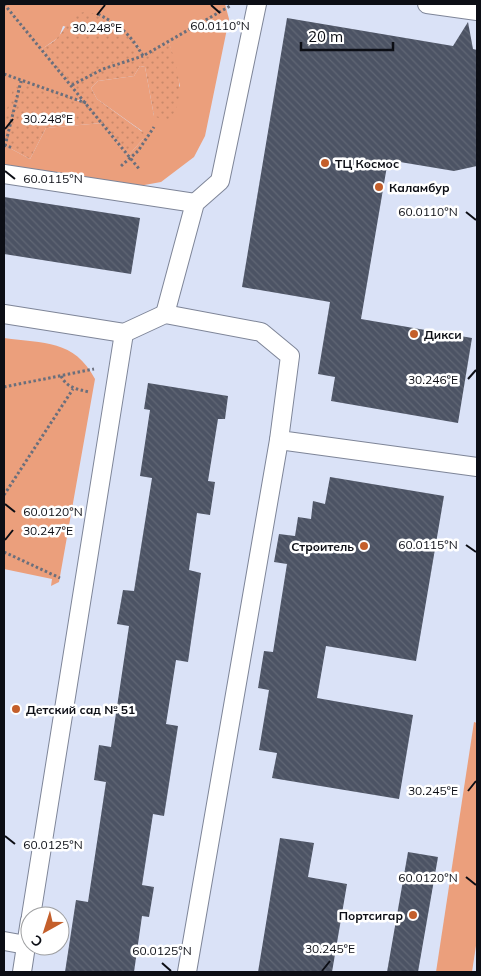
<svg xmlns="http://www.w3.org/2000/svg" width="481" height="976" font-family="Mulish,sans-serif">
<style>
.green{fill:#eb9f7c}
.park{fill:url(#park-dots)}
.building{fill:url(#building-back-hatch)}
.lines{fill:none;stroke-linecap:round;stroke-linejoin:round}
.lane-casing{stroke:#7e8598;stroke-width:20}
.path{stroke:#6a6f7c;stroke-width:3;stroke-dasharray:2.5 2.5;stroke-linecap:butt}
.lane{stroke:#fff;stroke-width:18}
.ticks{fill:none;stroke:#0c0e15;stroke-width:2}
.poi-dot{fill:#c45f2b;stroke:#fff;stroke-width:2}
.labels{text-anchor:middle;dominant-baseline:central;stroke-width:5;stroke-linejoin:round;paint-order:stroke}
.poi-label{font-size:12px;font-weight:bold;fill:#0c0e15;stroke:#fff;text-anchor:start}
.ticks-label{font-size:12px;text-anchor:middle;fill:#0c0e15;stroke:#fff;stroke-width:5;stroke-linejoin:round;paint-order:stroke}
</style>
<defs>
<pattern id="park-dots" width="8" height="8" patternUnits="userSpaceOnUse" patternTransform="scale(1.25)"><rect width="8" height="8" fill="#eb9f7c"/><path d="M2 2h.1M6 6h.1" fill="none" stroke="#c8886a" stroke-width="1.8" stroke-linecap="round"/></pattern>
<pattern id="building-back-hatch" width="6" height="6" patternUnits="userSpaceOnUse" patternTransform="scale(1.25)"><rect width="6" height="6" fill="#4c5364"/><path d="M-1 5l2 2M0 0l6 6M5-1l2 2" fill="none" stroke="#616775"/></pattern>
</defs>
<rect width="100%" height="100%" fill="#dae2f7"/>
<g class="green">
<polygon points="4,4 225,4 229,19 205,136 194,157 161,182 139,186 4,165 4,145 30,159 46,128 102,123 128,156 143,139 142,131 97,99 91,88 98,81 134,76 140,66 145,67 154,116 180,86 169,42 145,56 136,44 63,26 59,37 42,49 82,99 4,119"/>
<path d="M 4,338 C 44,344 74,339 95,379 L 59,582 L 51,586 L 52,579 L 4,569 Z"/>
<polygon points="474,722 477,723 477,939 472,972 436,972"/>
</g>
<path class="park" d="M 84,12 L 98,14 L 119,25 L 145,55 L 169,42 C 177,68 189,100 167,122 L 154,116 L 145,67 L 140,66 L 134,76 L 98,81 L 91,88 L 97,99 L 144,133 L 143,139 L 128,156 L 102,123 L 46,128 L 30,159 L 4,145 L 4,119 L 16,79 L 79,101 L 82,100 L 42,49 C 47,45 54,42 58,37 C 68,26 67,16 84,12 Z"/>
<g class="building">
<polygon points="287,18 453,46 468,22 473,49 477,50 477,166 454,171 388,160 361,319 472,338 458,423 331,401 335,377 318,374 330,302 242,287"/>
<polygon points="4,197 140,218 131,274 4,254"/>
<polygon points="148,383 228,396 225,419 218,419 208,481 215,482 210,515 197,513 189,570 201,573 188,662 176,660 166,724 178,726 164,816 153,814 142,885 154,887 149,917 142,916 134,972 65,972 76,900 88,902 106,782 94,780 99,745 111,747 129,626 117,624 123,590 134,591 152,478 140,476 150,410 144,409"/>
<polygon points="330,477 444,496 416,661 326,646 317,698 413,715 399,799 272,778 277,753 259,750 269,690 258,688 264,651 273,652 287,564 274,562 279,534 295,536 298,517 311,519 313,501 325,504"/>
<polygon points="280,838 314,843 308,877 347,884 332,972 258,972"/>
<polygon points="408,852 438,857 418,972 387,972"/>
</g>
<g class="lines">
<g class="lane-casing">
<g id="lane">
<polyline points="427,4 477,11"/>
<polyline points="4,174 195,203"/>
<polyline points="4,314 124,333 165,314 261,332 290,356 279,440 477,467"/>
<polyline points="165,314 195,203 220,181 257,4"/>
<polyline points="31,916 124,333"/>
<polyline points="4,941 26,945"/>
<polyline points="22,972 30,920"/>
<polyline points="187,972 279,440"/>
</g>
</g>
<g class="path">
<polyline points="4,4 140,170"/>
<path d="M 98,14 C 121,26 130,34 143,56 L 230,6"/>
<polyline points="4,74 86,103"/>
<polyline points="72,85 103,69 143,56"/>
<polyline points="4,145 13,148"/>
<polyline points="5,146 21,81"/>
<polyline points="121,166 138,151 154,127"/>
<path d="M 61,376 C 67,388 77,389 89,392"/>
<polyline points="4,387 94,369"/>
<polyline points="4,495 73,389"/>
<polyline points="4,552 60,578"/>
</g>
<use href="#lane" class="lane"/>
</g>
<path class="ticks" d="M 211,5 L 220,13M 97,15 L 105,5M 5,129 L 13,119M 5,171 L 15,179M 466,212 L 476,220M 468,379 L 476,370M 5,504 L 15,512M 5,540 L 13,530M 466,545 L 476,552M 468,791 L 476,781M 5,836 L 15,844M 466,877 L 476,885M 162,963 L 171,971M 322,971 L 330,961"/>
<g class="poi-dot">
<circle cx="325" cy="163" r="5"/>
<circle cx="379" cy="187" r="5"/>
<circle cx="414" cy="334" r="5"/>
<circle cx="364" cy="546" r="5"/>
<circle cx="16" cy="709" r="5"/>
<circle cx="413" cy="915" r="5"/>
</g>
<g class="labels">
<g class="poi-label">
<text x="335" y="163">ТЦ Космос</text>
<text x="389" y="187">Каламбур</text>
<text x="424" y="334">Дикси</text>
<text x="354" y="546" text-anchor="end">Строитель</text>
<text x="26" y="709">Детский сад № 51</text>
<text x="403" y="915" text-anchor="end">Портсигар</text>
</g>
</g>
<g class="ticks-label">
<text x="220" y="30">60.0110°N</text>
<text x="97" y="32">30.248°E</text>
<text x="48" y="123">30.248°E</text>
<text x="53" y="183">60.0115°N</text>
<text x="428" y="216">60.0110°N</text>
<text x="433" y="384">30.246°E</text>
<text x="53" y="516">60.0120°N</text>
<text x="48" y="535">30.247°E</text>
<text x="428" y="549">60.0115°N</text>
<text x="433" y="795">30.245°E</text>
<text x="53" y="849">60.0125°N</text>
<text x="428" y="882">60.0120°N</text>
<text x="330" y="953">30.245°E</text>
<text x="162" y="955">60.0125°N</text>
</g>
<rect width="481" height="976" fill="none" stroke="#0c0e15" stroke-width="10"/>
<g transform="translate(45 931) rotate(219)"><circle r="24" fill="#ffffff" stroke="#9e9fa1"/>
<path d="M0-4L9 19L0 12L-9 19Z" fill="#c45f2b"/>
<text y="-8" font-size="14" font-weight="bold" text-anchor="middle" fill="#0c0e15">С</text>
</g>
<path d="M301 42v8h92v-8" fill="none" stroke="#0c0e15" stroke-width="2.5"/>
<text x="308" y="42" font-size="15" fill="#0c0e15" stroke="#ffffff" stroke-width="4" paint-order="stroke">20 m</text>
</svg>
